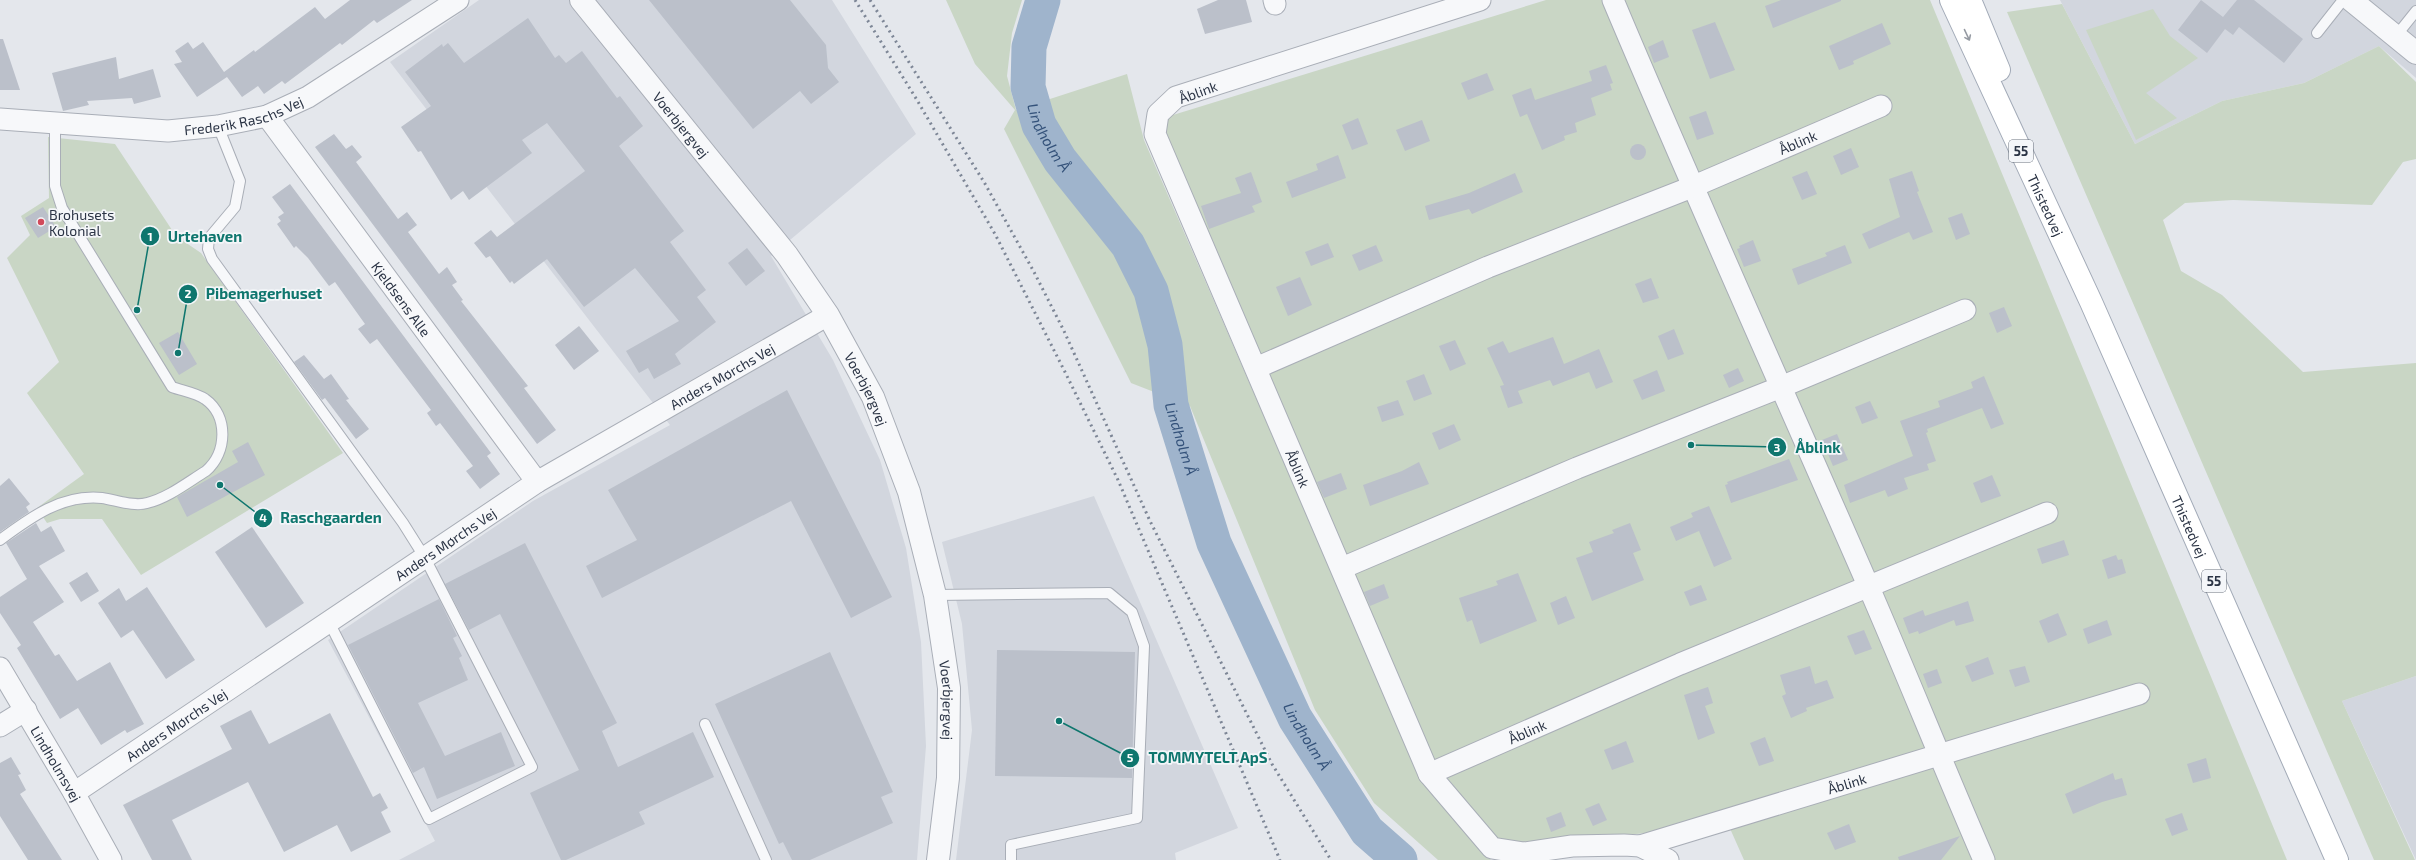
<svg xmlns="http://www.w3.org/2000/svg" width="2416" height="860" font-family="'Exo 2',sans-serif">
<style>
.built{fill:#d2d6de}
.green{fill:#c9d6c5}
.lines{fill:none;stroke-linecap:round;stroke-linejoin:round}
.river{stroke:#9fb4cc;stroke-width:35}
.building{fill:#bbc0ca}
.service-casing{stroke:#a9aeb7;stroke-width:12}
.minor-casing{stroke:#a9aeb7;stroke-width:23}
.tertiary-casing{stroke:#a9aeb7;stroke-width:24}
.primary-casing{stroke:#a3abb8;stroke-width:24}
.service{stroke:#f7f8fa;stroke-width:10}
.minor{stroke:#f7f8fa;stroke-width:21}
.tertiary{stroke:#f7f8fa;stroke-width:22}
.primary{stroke:#fff;stroke-width:22}
.rail{stroke:#7d8696;stroke-width:3;stroke-dasharray:2 4;stroke-linecap:butt}
.oneway{stroke:#959aa2}
.poi-dot{fill:#d1495b;stroke:#f4f6f9;stroke-width:1.5}
.labels{text-anchor:middle;dominant-baseline:central;stroke-width:3.5;stroke-linejoin:round;paint-order:stroke}
.shield{fill:#f4f6f9;stroke:#676e7b;stroke-width:1}
.shield-label{font-size:13px;font-weight:bold;fill:#2b3445}
.street-label{font-size:14px;fill:#2b3445;stroke:#f4f6f9}
.poi-label{font-size:14px;fill:#2b3445;stroke:#f4f6f9;text-anchor:start}
.water-label{font-size:15px;font-style:italic;fill:#34527a;stroke:#f4f6f9}
.leader{fill:none;stroke:#0f766e;stroke-width:1.5}
.callout-dot{fill:#0f766e;stroke:#f4f6f9;stroke-width:1.5}
.mark-label{font-size:12px;text-anchor:middle;font-weight:bold;fill:#fff}
.callout-label{font-size:15px;text-anchor:middle;font-weight:bold;fill:#0f766e;stroke:#f4f6f9;stroke-width:3.5;stroke-linejoin:round;paint-order:stroke}
</style>
<rect width="100%" height="100%" fill="#e4e7ec"/>
<g class="built">
<polygon points="479,0 832,0 916,134 771,256 833,360 880,460 906,548 921,642 926,746 917,860 399,860 435,841 328,640 533,501 670,425 390,62"/>
<polygon points="2060,0 2416,0 2416,78 2379,46 2304,83 2222,101 2135,144"/>
<polygon points="1094,496 1238,828 1175,853 1176,860 956,860 972,730 962,624 942,542"/>
<polygon points="2416,676 2416,860 2342,701"/>
</g>
<g class="green">
<polygon points="946,0 1022,0 1012,33 1007,76 1016,110 1127,74 1144,140 1424,785 1491,860 1438,860 1374,803 1315,710 1190,406 1131,383 1004,129 1015,110 975,64"/>
<polygon points="1546,0 1930,0 2287,860 1744,860 1724,815 1677,830 1503,847 1432,759 1162,130 1165,122 1173,115"/>
<polygon points="2062,4 2135,144 2222,101 2304,83 2379,46 2416,82 2416,159 2403,162 2372,205 2233,200 2185,203 2163,220 2181,271 2222,295 2303,372 2416,363 2416,676 2342,701 2415,860 2374,860 2007,12"/>
<polygon points="2153,9 2170,36 2198,58 2146,93 2177,118 2136,140 2086,30"/>
<polygon points="48,137 115,144 176,236 201,253 343,453 141,575 102,519 60,519 47,523 37,508 84,474 27,393 59,362 7,258 30,235 21,216 49,198"/>
</g>
<g class="lines">
<path class="river" id="s1" d="M 1043,0 L 1029,47 L 1028,87 L 1039,125 L 1060,160 L 1128,245 L 1151,291 L 1165,345 L 1171,405 L 1214,543 L 1295,718 L 1367,831 L 1400,860"/>
</g>
<g class="building">
<polygon points="350,0 412,0 377,23 374,20 342,45 340,43 285,84 282,81 264,94 258,86 242,97 227,77 197,97 174,64 182,62 175,51 188,42 193,49 203,42 224,72 254,50 255,52 315,7 325,19"/>
<polygon points="649,0 790,0 826,45 828,68 839,82 811,104 800,91 753,129"/>
<polygon points="1218,0 1246,0 1252,22 1205,34 1197,9"/>
<polygon points="1781,0 1841,0 1841,1 1773,28 1765,6"/>
<polygon points="2201,0 2223,17 2237,0 2254,0 2303,39 2284,63 2239,27 2233,35 2225,29 2207,53 2178,30"/>
<polygon points="528,18 555,58 559,55 566,63 582,51 617,98 620,96 643,126 619,146 684,231 670,242 706,290 697,297 716,322 675,354 681,364 654,379 648,368 639,373 626,351 679,321 635,268 584,307 547,259 514,284 512,281 510,283 490,256 486,258 474,243 491,230 497,237 585,171 547,123 522,140 532,153 469,200 463,191 451,200 421,151 418,152 401,127 431,106 405,72 442,44 443,47 448,43 464,63"/>
<polygon points="1715,22 1735,70 1710,79 1692,30"/>
<polygon points="1882,23 1891,44 1853,61 1854,64 1839,70 1829,46"/>
<polygon points="0,39 3,39 20,90 0,90"/>
<polygon points="1663,40 1669,57 1654,63 1648,47"/>
<polygon points="116,57 119,79 153,69 161,97 134,104 132,98 87,101 89,105 63,111 52,73"/>
<polygon points="1606,65 1613,83 1610,84 1612,90 1591,98 1596,115 1575,123 1577,132 1564,136 1565,140 1542,150 1527,114 1520,117 1512,95 1531,88 1535,100 1592,81 1589,71"/>
<polygon points="1487,73 1494,90 1468,100 1461,83"/>
<polygon points="1706,111 1714,134 1697,140 1689,117"/>
<polygon points="1358,118 1368,144 1352,150 1342,125"/>
<polygon points="1422,120 1430,141 1405,151 1396,130"/>
<polygon points="334,134 346,149 352,145 362,157 356,162 398,219 407,212 417,225 408,232 439,274 447,267 457,282 452,285 463,300 461,301 528,386 524,388 556,430 537,444 315,147"/>
<circle cx="1638" cy="152" r="8"/>
<polygon points="1851,148 1859,167 1841,175 1833,156"/>
<polygon points="1338,155 1346,178 1292,198 1286,182 1318,170 1316,164"/>
<polygon points="1807,171 1817,194 1802,200 1792,177"/>
<polygon points="1912,171 1919,191 1917,192 1933,232 1913,240 1909,232 1869,249 1862,234 1900,217 1889,179"/>
<polygon points="1251,172 1262,202 1252,206 1255,212 1209,229 1201,206 1241,193 1235,178"/>
<polygon points="1515,173 1523,192 1472,214 1469,209 1429,220 1425,206 1469,193"/>
<polygon points="290,184 491,453 487,456 500,474 480,489 466,471 473,466 440,423 436,426 427,413 431,410 377,339 370,344 358,329 365,324 335,282 329,286 308,258 296,246 294,248 277,224 281,221 278,217 284,213 272,197"/>
<polygon points="43,207 56,227 38,238 25,218"/>
<polygon points="1962,213 1970,234 1956,240 1948,218"/>
<polygon points="1753,240 1761,261 1744,267 1737,249 1740,248 1739,246"/>
<polygon points="1328,243 1334,257 1311,266 1305,252"/>
<polygon points="1376,245 1383,261 1359,271 1352,255"/>
<polygon points="1845,245 1852,263 1798,285 1792,269 1827,256 1825,253"/>
<polygon points="747,248 765,271 746,286 728,263"/>
<polygon points="1300,277 1312,305 1288,316 1276,287"/>
<polygon points="1651,278 1659,298 1643,303 1635,284"/>
<polygon points="2004,307 2012,326 1997,333 1989,313"/>
<polygon points="579,326 599,351 574,370 555,345"/>
<polygon points="1674,329 1684,354 1668,360 1658,336"/>
<polygon points="178,332 197,364 179,375 159,343"/>
<polygon points="1553,337 1564,364 1599,349 1613,382 1596,389 1589,372 1553,386 1550,380 1518,391 1523,403 1508,408 1500,386 1504,385 1487,348 1503,341 1509,353"/>
<polygon points="1455,340 1466,364 1450,371 1439,346"/>
<polygon points="304,355 324,379 331,374 349,399 346,400 369,429 356,439 325,398 322,400 294,362"/>
<polygon points="1738,368 1744,381 1729,388 1723,375"/>
<polygon points="1657,370 1665,391 1642,400 1633,380"/>
<polygon points="1424,374 1432,394 1414,401 1406,381"/>
<polygon points="1984,376 2004,424 1991,429 1982,408 1927,429 1928,432 1926,433 1936,461 1927,464 1929,470 1904,478 1908,489 1888,497 1885,490 1850,503 1844,485 1913,456 1900,421 1940,407 1938,401 1973,388 1971,382"/>
<polygon points="787,390 892,597 851,618 791,501 602,598 586,566 637,540 608,490"/>
<polygon points="1398,400 1404,415 1382,422 1377,407"/>
<polygon points="1870,401 1878,418 1862,424 1855,407"/>
<polygon points="1454,424 1461,440 1439,450 1432,433"/>
<polygon points="1837,434 1848,460 1833,466 1822,440"/>
<polygon points="248,442 265,475 187,517 177,497 238,462 232,451"/>
<polygon points="1789,459 1798,480 1731,503 1725,485 1728,484 1727,482"/>
<polygon points="1419,462 1429,484 1370,506 1363,485 1402,471"/>
<polygon points="1341,473 1347,489 1324,498 1317,482"/>
<polygon points="1992,475 2001,496 1981,503 1973,483"/>
<polygon points="9,478 30,504 26,507 29,512 0,532 0,486"/>
<polygon points="1709,506 1732,559 1714,567 1699,531 1676,541 1670,527 1693,517 1691,513"/>
<polygon points="36,523 41,532 51,526 65,551 39,566 64,602 33,622 55,656 59,654 77,681 110,662 144,724 127,733 125,730 101,745 78,708 60,719 17,648 21,645 0,613 0,597 27,579 6,543"/>
<polygon points="1630,523 1641,550 1633,553 1644,580 1592,601 1576,558 1593,552 1589,542 1614,533 1612,530"/>
<polygon points="252,527 304,603 266,628 215,552"/>
<polygon points="2064,540 2069,555 2042,564 2037,549"/>
<polygon points="525,543 617,723 602,731 618,767 693,732 714,777 639,812 645,824 566,860 561,860 530,793 579,770 500,614 469,630 445,584"/>
<polygon points="2116,555 2118,560 2122,559 2126,573 2108,579 2102,560"/>
<polygon points="87,572 99,591 81,602 69,583"/>
<polygon points="1518,573 1537,621 1480,644 1472,620 1467,622 1459,598 1498,585 1496,581"/>
<polygon points="1384,584 1389,598 1370,606 1364,592"/>
<polygon points="1701,585 1707,600 1690,606 1684,592"/>
<polygon points="147,587 195,660 166,679 133,630 121,638 98,603 119,588 126,601"/>
<polygon points="1566,596 1575,618 1558,625 1550,603"/>
<polygon points="439,599 457,636 453,638 462,656 459,658 468,680 418,703 445,756 501,732 515,766 437,799 424,767 413,773 348,645"/>
<polygon points="1968,601 1974,621 1956,626 1954,620 1919,634 1918,631 1909,634 1903,618 1923,610 1925,616"/>
<polygon points="2058,613 2067,635 2048,643 2039,621"/>
<polygon points="2107,620 2112,635 2088,644 2083,629"/>
<polygon points="1864,630 1872,649 1855,655 1847,636"/>
<polygon points="997,650 1135,652 1132,778 995,776"/>
<polygon points="830,652 893,792 881,797 893,823 810,860 792,860 783,842 779,844 715,704"/>
<polygon points="1988,657 1994,674 1972,682 1965,666"/>
<polygon points="1810,666 1815,684 1827,680 1834,698 1806,708 1807,711 1791,718 1782,696 1786,694 1780,675"/>
<polygon points="2025,666 2030,682 2015,687 2009,670"/>
<polygon points="1937,669 1942,683 1928,688 1923,674"/>
<polygon points="1708,687 1713,703 1705,706 1715,733 1698,740 1684,695"/>
<polygon points="251,710 269,744 330,713 373,797 380,793 388,808 381,812 391,832 351,852 337,825 284,852 248,782 172,820 192,860 152,860 123,805 232,749 220,726"/>
<polygon points="1765,737 1774,761 1759,766 1750,743"/>
<polygon points="1626,741 1634,762 1612,770 1604,750"/>
<polygon points="11,757 21,774 18,775 26,790 20,794 62,860 28,860 0,816 0,763"/>
<polygon points="2206,758 2211,778 2193,783 2187,764"/>
<polygon points="2113,773 2115,780 2122,778 2127,795 2102,802 2073,814 2065,794"/>
<polygon points="1599,803 1607,820 1593,826 1585,809"/>
<polygon points="1561,812 1566,826 1551,832 1546,818"/>
<polygon points="2182,813 2188,830 2172,836 2165,819"/>
<polygon points="1849,824 1856,842 1835,850 1827,833"/>
<polygon points="1960,836 1941,860 1899,860 1898,857"/>
</g>
<g class="lines">
<g class="service-casing">
<g id="service">
<polyline points="2317,33 2343,0"/>
<polyline points="2396,36 2416,11"/>
<polyline points="218,126 240,181 235,207 209,238 208,249 212,259 403,523 425,558 532,767 429,819 329,622"/>
<path d="M 0,540 C 31,517 62,494 102,498 C 116,500 134,507 147,503 C 168,498 188,482 206,471 C 227,453 229,416 205,399 C 196,393 183,391 172,387 L 62,208 L 55,186 L 55,122"/>
<polyline points="935,595 1109,593 1132,612 1144,646 1137,818 1011,845 1011,860"/>
<polyline points="705,724 766,860"/>
</g>
</g>
<g class="minor-casing">
<g id="minor">
<polyline points="1274,0 1275,4"/>
<path id="s2" d="M 1480,0 L 1176,97 L 1158,114 L 1155,134 L 1429,774 L 1492,848 L 1524,853 L 1572,846 L 1624,845 L 1640,846 L 1668,860"/>
<path d="M 1613,0 C 1695,195 1782,388 1867,583 C 1907,675 1944,768 1984,860"/>
<path id="s3" d="M 267,116 L 537,482"/>
<path id="s4" d="M 0,119 L 168,131 L 218,126 L 267,116 L 308,97 L 458,0"/>
<path id="s5" d="M 1256,368 L 1488,267 L 1692,187 L 1881,106"/>
<polyline points="1342,568 1577,468 1781,387 1965,310"/>
<path id="s6" d="M 0,668 L 74,793 L 111,860"/>
<polyline points="0,726 26,710"/>
<path id="s7" d="M 1429,774 L 1680,664 L 2047,513"/>
<path id="s8" d="M 74,793 L 537,482 L 828,315"/>
<path id="s9" d="M 1640,846 L 2139,694"/>
</g>
</g>
<g class="tertiary-casing">
<g id="tertiary">
<path id="s10" d="M 581,0 L 787,255 L 828,315 L 873,397 L 909,492 L 935,595 L 949,688 L 948,778 L 938,860"/>
<polyline points="2351,0 2416,53"/>
</g>
</g>
<g class="primary-casing">
<g id="primary">
<path id="s11" d="M 1951,0 L 2091,302 L 2337,860"/>
<polyline points="1970,0 1999,70"/>
</g>
</g>
<use href="#service" class="service"/>
<use href="#minor" class="minor"/>
<use href="#tertiary" class="tertiary"/>
<use href="#primary" class="primary"/>
<g class="rail">
<polyline points="855,0 917,100 995,234 1065,372 1118,480 1280,860"/>
<polyline points="870,0 984,182 1034,272 1064,331 1150,521 1272,764 1331,860"/>
</g>
</g>
<defs><path id="oneway-shaft" d="M-6 0H5M1.5-3L5.5 0L1.5 3" fill="none" stroke-width="1.6" stroke-linecap="round" stroke-linejoin="round"/></defs>
<use class="oneway" href="#oneway-shaft" transform="translate(1967 35) rotate(65)"/>
<circle class="poi-dot" cx="41" cy="222" r="4"/>
<g class="labels">
<g class="shield">
<rect x="2009" y="140" width="24" height="22" rx="3"/>
<rect x="2202" y="570" width="24" height="22" rx="3"/>
</g>
<g class="shield-label">
<text x="2021" y="151">55</text>
<text x="2214" y="581">55</text>
</g>
<g class="street-label">
<text transform="translate(1198 92) rotate(-20)">Åblink</text>
<text stroke="none"><textPath href="#s4" startOffset="246">Frederik Raschs Vej</textPath></text>
<text stroke="none"><textPath href="#s10" startOffset="160">Voerbjergvej</textPath></text>
<text stroke="none"><textPath href="#s5" startOffset="587">Åblink</textPath></text>
<text stroke="none"><textPath href="#s11" startOffset="226">Thistedvej</textPath></text>
<text stroke="none"><textPath href="#s3" startOffset="227">Kjeldsens Alle</textPath></text>
<text stroke="none"><textPath href="#s8" startOffset="771">Anders Mørchs Vej</textPath></text>
<text stroke="none"><textPath href="#s10" startOffset="484">Voerbjergvej</textPath></text>
<text stroke="none"><textPath href="#s2" startOffset="728">Åblink</textPath></text>
<text stroke="none"><textPath href="#s11" startOffset="578">Thistedvej</textPath></text>
<text stroke="none"><textPath href="#s8" startOffset="447">Anders Mørchs Vej</textPath></text>
<text stroke="none"><textPath href="#s10" startOffset="808">Voerbjergvej</textPath></text>
<text stroke="none"><textPath href="#s8" startOffset="123">Anders Mørchs Vej</textPath></text>
<text stroke="none"><textPath href="#s7" startOffset="107">Åblink</textPath></text>
<text stroke="none"><textPath href="#s6" startOffset="111">Lindholmsvej</textPath></text>
<text stroke="none"><textPath href="#s9" startOffset="216">Åblink</textPath></text>
</g>
<g class="poi-label">
<text x="49" y="214">Brohusets<tspan x="49" dy="16">Kolonial</tspan></text>
</g>
<g class="water-label">
<text stroke="none"><textPath href="#s1" startOffset="144">Lindholm Å</textPath></text>
<text stroke="none"><textPath href="#s1" startOffset="481">Lindholm Å</textPath></text>
<text stroke="none"><textPath href="#s1" startOffset="805">Lindholm Å</textPath></text>
</g>
</g>
<path class="leader" d="M137 310L150 236M178 353L188 294M1691 445L1777 447M220 485L263 518M1059 721L1130 758"/>
<g class="callout-dot">
<circle cx="137" cy="310" r="4"/>
<circle cx="178" cy="353" r="4"/>
<circle cx="1691" cy="445" r="4"/>
<circle cx="220" cy="485" r="4"/>
<circle cx="1059" cy="721" r="4"/>
<circle cx="150" cy="236" r="10"/>
<circle cx="188" cy="294" r="10"/>
<circle cx="1777" cy="447" r="10"/>
<circle cx="263" cy="518" r="10"/>
<circle cx="1130" cy="758" r="10"/>
</g>
<g class="mark-label">
<text x="150" y="241">1</text>
<text x="188" y="298">2</text>
<text x="1777" y="452">3</text>
<text x="263" y="522">4</text>
<text x="1130" y="762">5</text>
</g>
<g class="callout-label">
<text x="205" y="242">Urtehaven</text>
<text x="264" y="299">Pibemagerhuset</text>
<text x="1818" y="453">Åblink</text>
<text x="331" y="523">Raschgaarden</text>
<text x="1208" y="763">TOMMYTELT ApS</text>
</g>
</svg>
